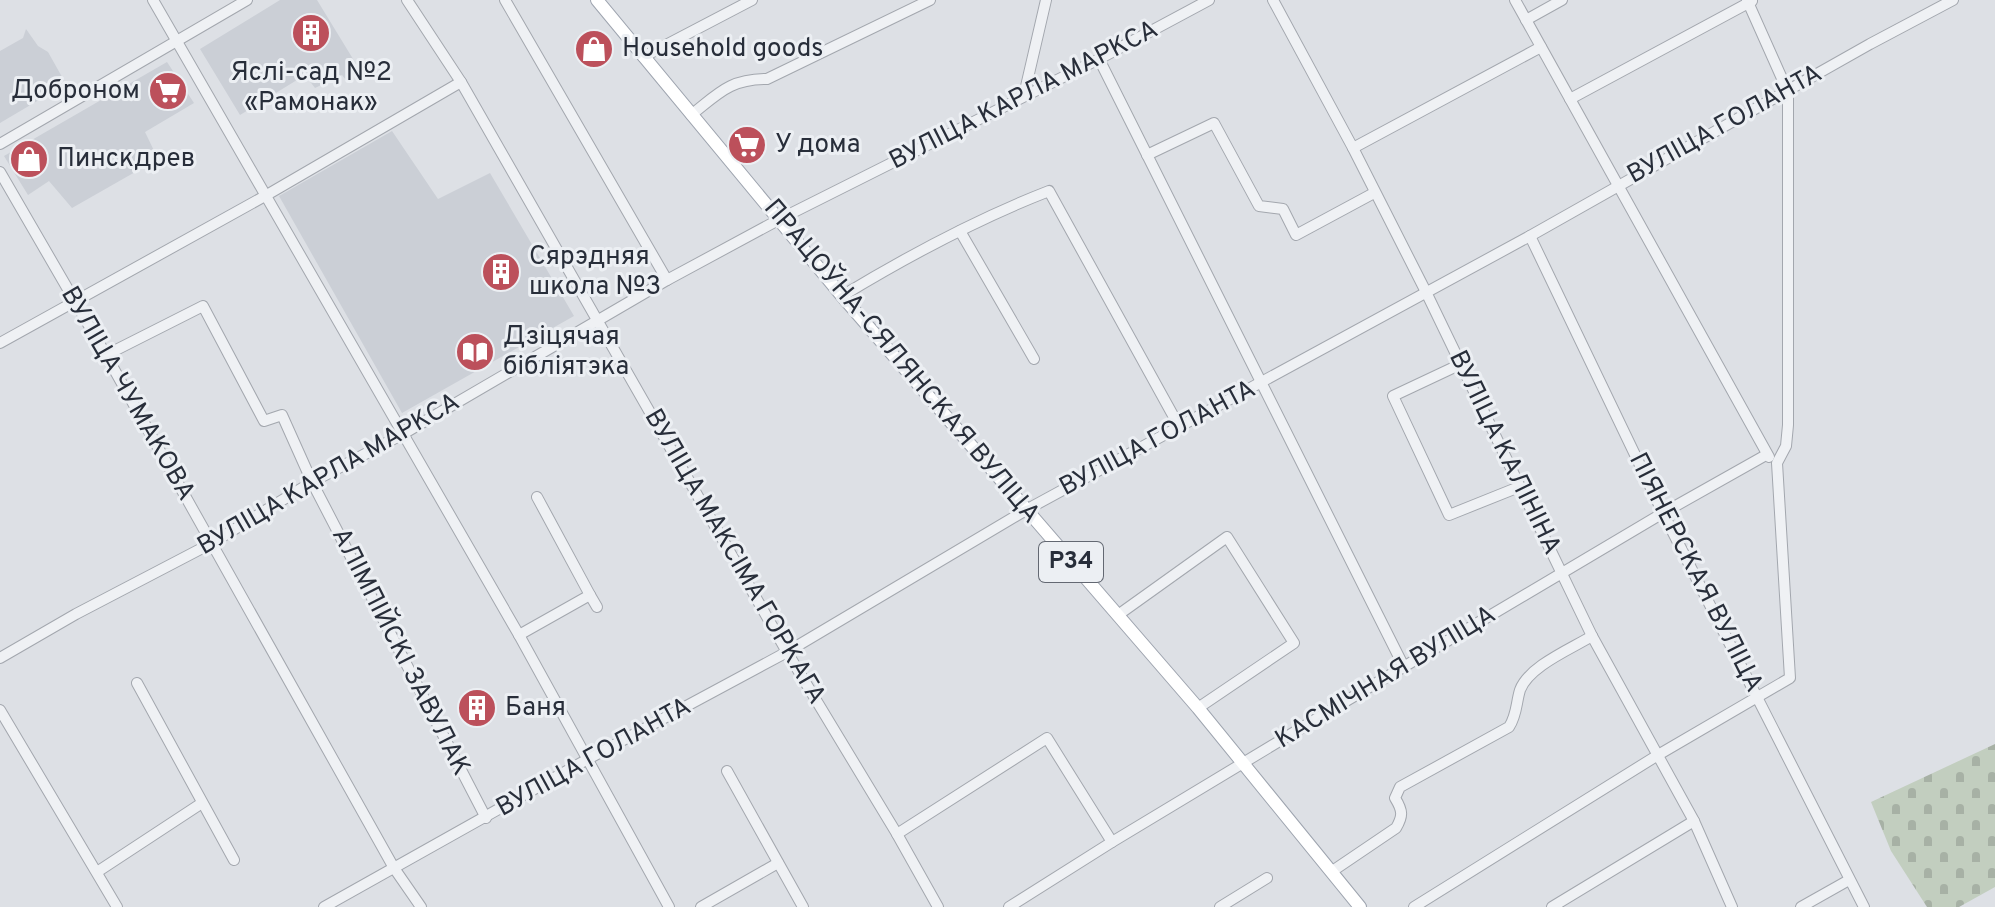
<svg xmlns="http://www.w3.org/2000/svg" width="1995" height="907" font-family="Overpass,sans-serif">
<style>
.built{fill:#cbcfd6}
.cemetery{fill:url(#cemetery-stones)}
.lines{fill:none;stroke-linecap:round;stroke-linejoin:round}
.minor-casing{stroke:#a3a7ae;stroke-width:12}
.major-casing{stroke:#9ea4af;stroke-width:14}
.minor{stroke:#eff1f4;stroke-width:10}
.major{stroke:#fff;stroke-width:12}
.labels{text-anchor:middle;dominant-baseline:central;stroke-width:6;stroke-linejoin:round;paint-order:stroke}
.shield{fill:#eceff3;stroke:#636872;stroke-width:2}
.shield-label{font-size:24px;font-weight:bold;fill:#282e3a}
.poi-label{font-size:26px;fill:#282e3a;stroke:#eceff3;text-anchor:start}
.street-label{font-size:26px;fill:#282e3a;stroke:#eceff3}
</style>
<defs>
<pattern id="cemetery-stones" width="16" height="16" patternUnits="userSpaceOnUse" patternTransform="scale(2)"><rect width="16" height="16" fill="#c2cebf"/><path d="M2 7V4a2 2 0 0 1 4 0v3zM10 15v-3a2 2 0 0 1 4 0v3z" fill="#a7b1a5"/></pattern>
</defs>
<rect width="100%" height="100%" fill="#dde0e5"/>
<g class="built">
<polygon points="280,0 317,0 361,72 346,80 342,75 315,88 305,75 240,115 200,49"/>
<polygon points="26,29 38,46 48,52 66,84 0,123 0,51 23,38"/>
<polygon points="167,62 194,103 145,132 158,159 72,208 49,181 28,195 4,156"/>
<polygon points="392,131 438,199 490,173 574,316 402,413 279,196"/>
</g>
<polygon class="cemetery" points="1995,744 1995,887 1959,907 1927,907 1891,851 1871,802"/>
<g class="lines">
<g class="minor-casing">
<g id="minor">
<polyline points="153,0 519,635 669,907"/>
<polyline points="407,0 461,82 787,652 897,834 938,907"/>
<polyline points="505,0 667,280"/>
<polyline points="1273,0 1353,148 1426,292 1592,636 1694,821 1732,907"/>
<polyline points="1515,0 1769,457"/>
<polyline points="1526,20 1562,0"/>
<polyline points="643,57 752,0"/>
<polyline points="1099,59 1404,667"/>
<polyline points="1024,95 1046,0"/>
<polyline points="1570,99 1752,1"/>
<path d="M 691,115 C 719,93 730,79 767,79 L 930,0"/>
<polyline points="0,144 247,0"/>
<polyline points="1353,148 1541,47"/>
<polyline points="1147,155 1214,123 1259,206 1283,209 1296,235 1374,193"/>
<polyline points="0,172 106,355 394,868 421,907"/>
<polyline points="960,231 1034,359"/>
<polyline points="1530,236 1663,513 1864,907"/>
<path d="M 842,296 C 908,256 977,219 1049,191 L 1180,428"/>
<polyline points="0,343 265,196 461,82"/>
<polyline points="106,355 203,306 264,421 282,415 312,482 486,818"/>
<polyline points="1461,364 1393,396 1449,515 1519,487"/>
<polyline points="590,595 597,607"/>
<polyline points="1118,615 1227,537 1294,643 1198,708"/>
<polyline points="519,635 590,595 537,497"/>
<polyline points="0,658 76,614 212,543 312,482 403,434 667,280 780,219 1099,59 1209,0"/>
<polyline points="137,683 234,860"/>
<polyline points="0,710 117,907"/>
<polyline points="727,771 803,907"/>
<polyline points="897,834 1047,738 1112,842"/>
<polyline points="97,872 202,803"/>
<path d="M 1331,872 L 1396,828 C 1403,816 1403,811 1395,798 L 1400,787 L 1509,727 C 1517,715 1516,703 1520,690 C 1529,666 1571,649 1592,636"/>
<polyline points="324,907 588,759 787,652 1026,510 1530,236 1870,44 1953,0"/>
<polyline points="701,907 778,863"/>
<polyline points="1009,907 1112,842 1341,704 1663,513 1766,455"/>
<polyline points="1220,907 1267,878"/>
<polyline points="1414,907 1658,755 1790,678 1777,463 1786,446 1788,425 1788,92 1747,0"/>
<polyline points="1552,907 1694,821"/>
<polyline points="1801,907 1849,880"/>
</g>
</g>
<g class="major-casing">
<polyline id="major" points="597,0 842,296 1198,708 1360,907"/>
</g>
<use href="#minor" class="minor"/>
<use href="#major" class="major"/>
</g>
<defs>
<g id="building-disc" transform="scale(2)"><circle r="9.5" fill="#bc505b" stroke="#eceff3"/><path d="M-4-6H4V6H1V3H-1V6H-4ZM-2.5-4.3h1.7v1.8h-1.7ZM.8-4.3h1.7v1.8H.8ZM-2.5-1h1.7V.8h-1.7ZM.8-1h1.7V.8H.8Z" fill="#fff"/></g>
<g id="shop-disc" transform="scale(2)"><circle r="9.5" fill="#bc505b" stroke="#eceff3"/><path d="M-5-2.5h2.3a2.7 3.5 0 0 1 5.4 0H5L5.5 6h-11ZM-1.5-2.5h3a1.5 2.3 0 0 0-3 0Z" fill="#fff"/></g>
<g id="supermarket-disc" transform="scale(2)"><circle r="9.5" fill="#bc505b" stroke="#eceff3"/><path d="M-6-5.5h2.5l.6 2H6L4.5 2H-2.5L-4.4-4H-6ZM-1.5 3.2a1.3 1.3 0 1 0 .1 0ZM3 3.2a1.3 1.3 0 1 0 .1 0Z" fill="#fff"/></g>
<g id="library-disc" transform="scale(2)"><circle r="9.5" fill="#bc505b" stroke="#eceff3"/><path d="M-6-4Q-3-5.5-.7-3.5V5Q-3 3-6 4ZM6-4Q3-5.5 .7-3.5V5Q3 3 6 4Z" fill="#fff"/></g>
</defs>
<g fill-rule="evenodd">
<use href="#building-disc" x="311" y="33"/>
<use href="#shop-disc" x="594" y="49"/>
<use href="#supermarket-disc" x="168" y="91"/>
<use href="#supermarket-disc" x="747" y="145"/>
<use href="#shop-disc" x="29" y="159"/>
<use href="#building-disc" x="501" y="272"/>
<use href="#library-disc" x="475" y="352"/>
<use href="#building-disc" x="477" y="708"/>
</g>
<g class="labels">
<rect class="shield" x="1039" y="542" width="64" height="40" rx="6"/>
<g class="shield-label">
<text x="1071" y="562">Р34</text>
</g>
<g class="poi-label">
<text x="622" y="49">Household goods</text>
<text x="311" y="73" text-anchor="middle">Яслі-сад №2<tspan x="311" dy="30">«Рамонак»</tspan></text>
<text x="140" y="91" text-anchor="end">Доброном</text>
<text x="775" y="145">У дома</text>
<text x="57" y="159">Пинскдрев</text>
<text x="529" y="257">Сярэдняя<tspan x="529" dy="30">школа №3</tspan></text>
<text x="503" y="337">Дзіцячая<tspan x="503" dy="30">бібліятэка</tspan></text>
<text x="505" y="708">Баня</text>
</g>
<g class="street-label">
<text transform="translate(1024 96) rotate(-27)">ВУЛІЦА КАРЛА МАРКСА</text>
<text transform="translate(1725 125) rotate(-29)">ВУЛІЦА ГОЛАНТА</text>
<text transform="translate(901 362) rotate(50)">ПРАЦОЎНА-СЯЛЯНСКАЯ ВУЛІЦА</text>
<text transform="translate(127 394) rotate(60)">ВУЛІЦА ЧУМАКОВА</text>
<text transform="translate(1158 439) rotate(-28)">ВУЛІЦА ГОЛАНТА</text>
<text transform="translate(1504 453) rotate(64)">ВУЛІЦА КАЛІНІНА</text>
<text transform="translate(329 475) rotate(-30)">ВУЛІЦА КАРЛА МАРКСА</text>
<text transform="translate(734 557) rotate(60)">ВУЛІЦА МАКСІМА ГОРКАГА</text>
<text transform="translate(1695 573) rotate(63)">ПІЯНЕРСКАЯ ВУЛІЦА</text>
<text transform="translate(400 652) rotate(63)">АЛІМПІЙСКІ ЗАВУЛАК</text>
<text transform="translate(1386 678) rotate(-31)">КАСМІЧНАЯ ВУЛІЦА</text>
<text transform="translate(594 758) rotate(-29)">ВУЛІЦА ГОЛАНТА</text>
</g>
</g>
</svg>
